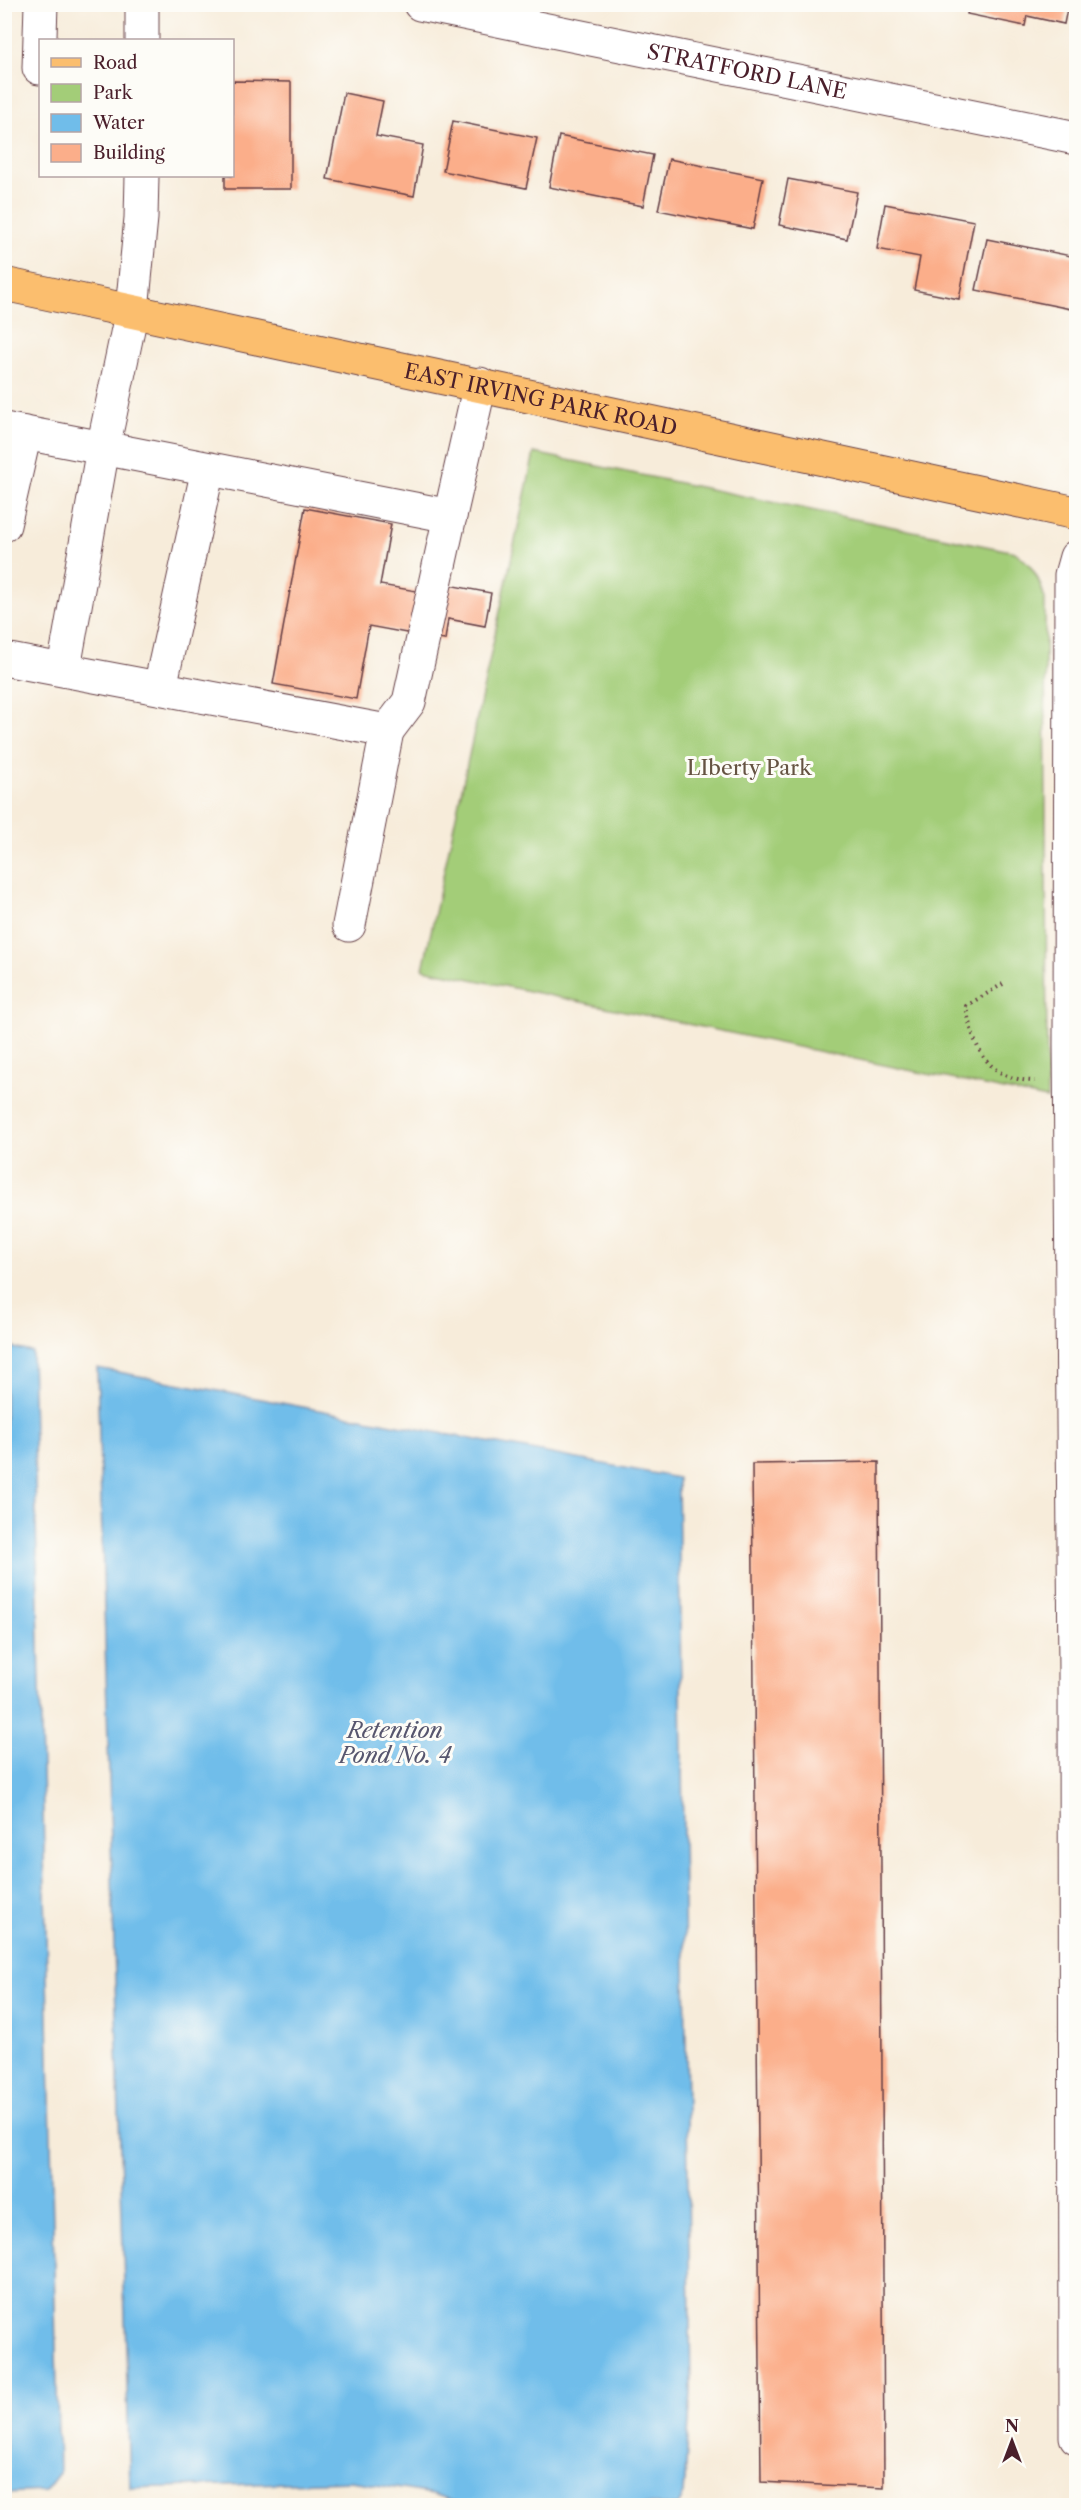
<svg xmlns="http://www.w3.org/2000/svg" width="1081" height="2510" font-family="'Libre Caslon Text',serif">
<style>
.green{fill:#a3cd78;stroke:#767652;stroke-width:1.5}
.water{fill:#70bdea;stroke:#5d6e8a;stroke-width:1.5}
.building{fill:#fbae8a}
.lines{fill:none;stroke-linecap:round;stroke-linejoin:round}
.minor-casing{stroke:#643e45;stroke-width:35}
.major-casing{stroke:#643e45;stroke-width:35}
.path{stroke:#643e45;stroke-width:4;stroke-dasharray:1.5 4.5;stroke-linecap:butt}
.minor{stroke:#fff;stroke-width:33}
.major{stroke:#fbbe6e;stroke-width:33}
.labels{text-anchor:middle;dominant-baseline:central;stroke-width:6;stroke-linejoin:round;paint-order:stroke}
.street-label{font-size:21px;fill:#4a1f2b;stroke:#fdfcf7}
.park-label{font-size:21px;fill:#655342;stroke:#fdfcf7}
.water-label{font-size:22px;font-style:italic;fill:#57566e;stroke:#fdfcf7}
</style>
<rect width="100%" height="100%" fill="#fdfcf7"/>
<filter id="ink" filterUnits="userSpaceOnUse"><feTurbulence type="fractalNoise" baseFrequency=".0167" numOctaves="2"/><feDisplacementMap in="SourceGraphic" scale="12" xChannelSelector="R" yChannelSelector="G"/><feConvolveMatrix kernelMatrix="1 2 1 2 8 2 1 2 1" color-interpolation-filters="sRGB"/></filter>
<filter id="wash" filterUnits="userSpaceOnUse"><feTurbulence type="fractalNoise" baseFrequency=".008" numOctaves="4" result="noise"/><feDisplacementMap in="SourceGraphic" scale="24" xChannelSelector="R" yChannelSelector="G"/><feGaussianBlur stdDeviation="1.35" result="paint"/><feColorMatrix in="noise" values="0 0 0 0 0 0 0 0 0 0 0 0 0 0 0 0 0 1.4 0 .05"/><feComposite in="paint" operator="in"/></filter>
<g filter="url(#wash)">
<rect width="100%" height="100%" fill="#f7ecda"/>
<path class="green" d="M 534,453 L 1015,552 C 1033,565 1039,578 1045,599 L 1047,1099 L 423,969 Z"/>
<g class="water">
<polygon points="5,1346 32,1352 59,2473 45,2491 5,2493"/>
<polygon points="97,1368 678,1478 691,2392 684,2494 678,2505 465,2505 433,2494 351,2481 130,2488"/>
</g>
<g id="blocks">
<g class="building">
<polygon points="969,4 1068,4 1064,24 1027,16 1025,26 967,14"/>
<polygon points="232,81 291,82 291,189 225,189 225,176 232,176"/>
<polygon points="344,93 383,101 376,136 423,145 414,196 327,179"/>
<polygon points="453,121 537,138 526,188 443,171"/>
<polygon points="559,136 653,155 643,206 549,187"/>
<polygon points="669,159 763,178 753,229 658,210"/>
<polygon points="788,179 857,192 847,239 779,225"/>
<polygon points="885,204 974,221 959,299 914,290 920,257 877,249"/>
<polygon points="987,239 1076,257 1076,282 1071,309 976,290"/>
<polygon points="305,508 391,524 380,585 446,596 449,585 491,593 485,626 448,619 445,640 369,626 356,699 273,684"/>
<polygon points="879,1462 884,2488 761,2482 752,1464"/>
</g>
</g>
</g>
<g filter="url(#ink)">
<use href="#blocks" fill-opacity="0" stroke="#643e45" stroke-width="1.5"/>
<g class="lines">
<g class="minor-casing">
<g id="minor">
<path id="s1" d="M 420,4 L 1076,138"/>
<polyline points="142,40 142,4"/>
<polyline points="39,68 41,4"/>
<polyline points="142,176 141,218 132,310 103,448 450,516 480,384"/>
<polyline points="4,429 103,448 64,668"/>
<polyline points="4,525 25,433"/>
<polyline points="1076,557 1071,575 1070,1045 1075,1671 1076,2437"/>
<polyline points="4,659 387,731 409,702 450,516"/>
<polyline points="160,687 208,469"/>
<polyline points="349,925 387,731"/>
</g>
</g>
<g class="major-casing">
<g id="major">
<path id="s2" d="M 4,284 L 1076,513"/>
</g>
</g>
<path class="path" d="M 1003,984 L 966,1006 C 973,1049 988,1080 1035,1081"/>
<use href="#minor" class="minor"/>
<use href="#major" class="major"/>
</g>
</g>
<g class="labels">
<g class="street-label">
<text stroke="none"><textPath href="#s1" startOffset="334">STRATFORD LANE</textPath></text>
<text stroke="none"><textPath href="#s2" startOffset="549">EAST IRVING PARK ROAD</textPath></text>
</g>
<g class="park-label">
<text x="749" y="767">LIberty Park</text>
</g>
<g class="water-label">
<text x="395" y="1730">Retention<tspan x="395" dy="25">Pond No. 4</tspan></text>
</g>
</g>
<rect width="1081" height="2510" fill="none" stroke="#fdfcf7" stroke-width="24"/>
<rect x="39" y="39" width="195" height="138" fill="#fdfcf7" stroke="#b5a4a5" stroke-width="1.5"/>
<rect x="51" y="58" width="30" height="9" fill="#fbbe6e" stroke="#b5a4a5" stroke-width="1.5"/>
<text x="93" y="69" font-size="18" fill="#4a1f2b">Road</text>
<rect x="51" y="84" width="30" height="18" fill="#a3cd78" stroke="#b5a4a5" stroke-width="1.5"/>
<text x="93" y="99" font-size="18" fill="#4a1f2b">Park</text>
<rect x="51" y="114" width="30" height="18" fill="#70bdea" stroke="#b5a4a5" stroke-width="1.5"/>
<text x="93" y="129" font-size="18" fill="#4a1f2b">Water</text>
<rect x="51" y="144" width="30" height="18" fill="#fbae8a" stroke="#b5a4a5" stroke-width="1.5"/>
<text x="93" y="159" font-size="18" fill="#4a1f2b">Building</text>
<g transform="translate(1012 2441)" stroke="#fdfcf7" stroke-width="4.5" paint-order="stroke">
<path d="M0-4.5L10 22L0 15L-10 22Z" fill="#4a1f2b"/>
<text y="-9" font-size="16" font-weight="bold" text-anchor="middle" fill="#4a1f2b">N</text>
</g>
</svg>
